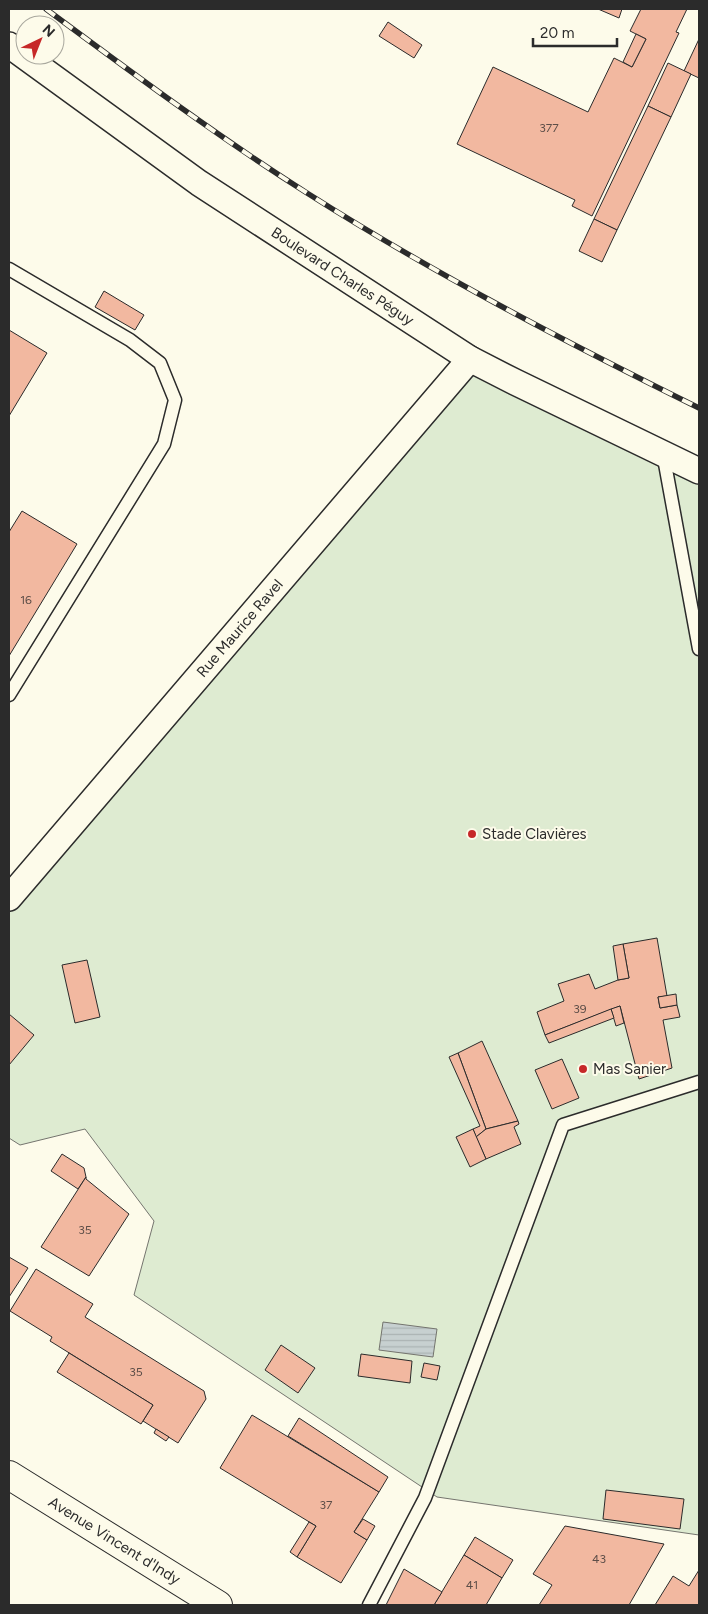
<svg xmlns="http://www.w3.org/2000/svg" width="708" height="1614" font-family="Figtree,sans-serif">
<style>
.grass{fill:#deebd1;stroke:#74746e}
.water{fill:url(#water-rules);stroke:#74746e}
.building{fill:#f2b8a0;stroke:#2b2b2b}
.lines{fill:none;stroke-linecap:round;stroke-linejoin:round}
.lane-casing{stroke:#2b2b2b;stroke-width:15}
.street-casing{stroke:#2b2b2b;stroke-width:28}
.secondary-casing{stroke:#2b2b2b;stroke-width:30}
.lane{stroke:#fdfbea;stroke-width:12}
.street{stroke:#fdfbea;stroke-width:25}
.secondary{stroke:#fdfbea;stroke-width:28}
.rail-casing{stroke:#2b2b2b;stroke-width:5.5}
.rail{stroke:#fdfbea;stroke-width:4;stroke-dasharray:11;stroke-linecap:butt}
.poi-dot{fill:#c62828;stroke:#fdfbea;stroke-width:2}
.labels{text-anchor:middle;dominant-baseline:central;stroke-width:4;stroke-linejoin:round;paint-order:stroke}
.number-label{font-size:12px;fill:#5d4e48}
.street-label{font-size:15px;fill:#2b2b2b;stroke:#fdfbea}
.poi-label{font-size:15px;fill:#2b2b2b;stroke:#fdfbea;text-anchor:start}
</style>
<defs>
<pattern id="water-rules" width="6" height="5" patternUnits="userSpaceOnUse" patternTransform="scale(1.25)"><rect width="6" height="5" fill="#c7d0d0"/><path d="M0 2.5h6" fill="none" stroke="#abb3b3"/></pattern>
</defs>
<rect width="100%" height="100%" fill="#fdfbea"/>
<polygon class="grass" points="470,359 699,471 699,1535 437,1497 134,1295 154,1221 85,1129 20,1145 9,1138 9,898"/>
<polygon class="water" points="383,1322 437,1329 433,1357 379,1350"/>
<g class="building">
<polygon points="598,9 622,9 619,18"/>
<polygon points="641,9 687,9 676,32 679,33 592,216 572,206 575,200 457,144 493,67 588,112 614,58 632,67 646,39 630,31"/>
<polygon points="388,22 422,45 414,58 379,36"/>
<polygon points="636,34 646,39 632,67 623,62"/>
<polygon points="699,39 699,78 684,71"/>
<polygon points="668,63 691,74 671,117 648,106"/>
<polygon points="648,106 671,117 617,230 594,219"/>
<polygon points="594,219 617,230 602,262 579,251"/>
<polygon points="104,291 144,315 135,330 95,307"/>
<polygon points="9,330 47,353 9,416"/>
<polygon points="22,511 77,544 9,656 9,532"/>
<polygon points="657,938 667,996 658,997 660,1008 677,1005 680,1017 663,1020 672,1068 639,1079 620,1006 545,1035 537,1012 564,1001 558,984 589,974 595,989 618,980 629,978 623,944"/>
<polygon points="623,944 629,978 618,980 613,946"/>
<polygon points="87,960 100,1017 75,1023 62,965"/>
<polygon points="676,994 677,1005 660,1008 658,997"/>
<polygon points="620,1006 624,1023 616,1026 611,1009"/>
<polygon points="611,1009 614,1018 549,1043 545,1035"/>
<polygon points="9,1014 34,1035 9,1065"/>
<polygon points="482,1041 518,1121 486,1129 458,1053"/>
<polygon points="458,1053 486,1129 476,1137 473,1129 480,1126 449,1057"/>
<polygon points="562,1059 579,1098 552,1109 535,1070"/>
<polygon points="518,1121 519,1124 514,1127 521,1144 486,1159 476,1137 486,1129"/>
<polygon points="473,1129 486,1159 470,1167 456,1137"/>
<polygon points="62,1154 84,1168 86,1177 78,1189 51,1171"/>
<polygon points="86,1177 86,1179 129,1214 89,1276 41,1247"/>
<polygon points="9,1257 28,1268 9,1297"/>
<polygon points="36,1269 93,1304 85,1317 204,1391 206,1399 178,1443 143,1421 153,1405 50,1341 52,1337 10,1311"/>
<polygon points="281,1345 315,1368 298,1393 265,1370"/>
<polygon points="69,1353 153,1405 141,1424 57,1372"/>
<polygon points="361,1354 412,1361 410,1383 358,1376"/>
<polygon points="424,1363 440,1366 437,1380 421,1377"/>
<polygon points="252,1415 379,1492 354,1532 367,1540 341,1583 297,1557 316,1526 220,1468"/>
<polygon points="299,1418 388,1477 379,1492 288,1436"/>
<polygon points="156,1429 169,1437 166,1441 154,1433"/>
<polygon points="606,1490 684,1499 680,1529 603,1519"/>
<polygon points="363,1519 375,1526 367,1540 354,1532"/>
<polygon points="309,1522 316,1526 297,1557 290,1552"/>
<polygon points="565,1526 664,1544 629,1605 539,1605 552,1585 533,1574"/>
<polygon points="475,1537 513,1560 502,1578 464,1555"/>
<polygon points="464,1555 502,1578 486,1605 434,1605"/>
<polygon points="404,1569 442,1592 434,1605 386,1605"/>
<polygon points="699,1570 699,1605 655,1605 673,1576 689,1586"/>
</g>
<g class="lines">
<g class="lane-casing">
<g id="lane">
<polyline points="9,269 130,340 160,363 175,400 164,444 9,695"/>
<polyline points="663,453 699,649"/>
<polyline points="369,1605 425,1498 563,1125 699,1082"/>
</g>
</g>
<g class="street-casing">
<g id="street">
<path id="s1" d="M 9,45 L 199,183 L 470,359 L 515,382 L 699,471"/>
<path id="s2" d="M 9,898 L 470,359"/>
</g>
</g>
<g class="secondary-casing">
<g id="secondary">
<path id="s3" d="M 9,1475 L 218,1605"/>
</g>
</g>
<use href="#lane" class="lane"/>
<use href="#street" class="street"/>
<use href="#secondary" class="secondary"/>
<g class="rail-casing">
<path id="rail" d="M 46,9 C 131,72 217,136 307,193 C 433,273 566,342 699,408"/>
</g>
<use href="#rail" class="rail"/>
</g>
<g class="poi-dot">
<circle cx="472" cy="834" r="5"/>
<circle cx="583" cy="1069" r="5"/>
</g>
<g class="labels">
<g class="number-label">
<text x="549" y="128">377</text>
<text x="26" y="600">16</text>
<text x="580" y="1009">39</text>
<text x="85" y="1230">35</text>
<text x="136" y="1372">35</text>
<text x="326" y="1505">37</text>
<text x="599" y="1559">43</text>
<text x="472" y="1585">41</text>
</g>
<g class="street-label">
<text stroke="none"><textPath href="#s1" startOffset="406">Boulevard Charles Péguy</textPath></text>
<text stroke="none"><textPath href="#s2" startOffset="355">Rue Maurice Ravel</textPath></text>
<text stroke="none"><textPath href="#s3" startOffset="124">Avenue Vincent d'Indy</textPath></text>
</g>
<g class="poi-label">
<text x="482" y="834">Stade Clavières</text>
<text x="593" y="1069">Mas Sanier</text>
</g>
</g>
<rect width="708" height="1614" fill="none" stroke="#2b2b2b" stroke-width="20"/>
<g transform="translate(40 40) rotate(43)"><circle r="24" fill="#fdfbea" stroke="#a9a89e"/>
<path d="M0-4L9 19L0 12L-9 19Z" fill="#c62828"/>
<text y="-8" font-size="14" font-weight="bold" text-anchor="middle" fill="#2b2b2b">N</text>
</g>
<path d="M533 38v8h84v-8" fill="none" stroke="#2b2b2b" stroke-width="2.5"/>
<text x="540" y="38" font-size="15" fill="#2b2b2b" stroke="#fdfbea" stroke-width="4" paint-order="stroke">20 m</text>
</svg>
